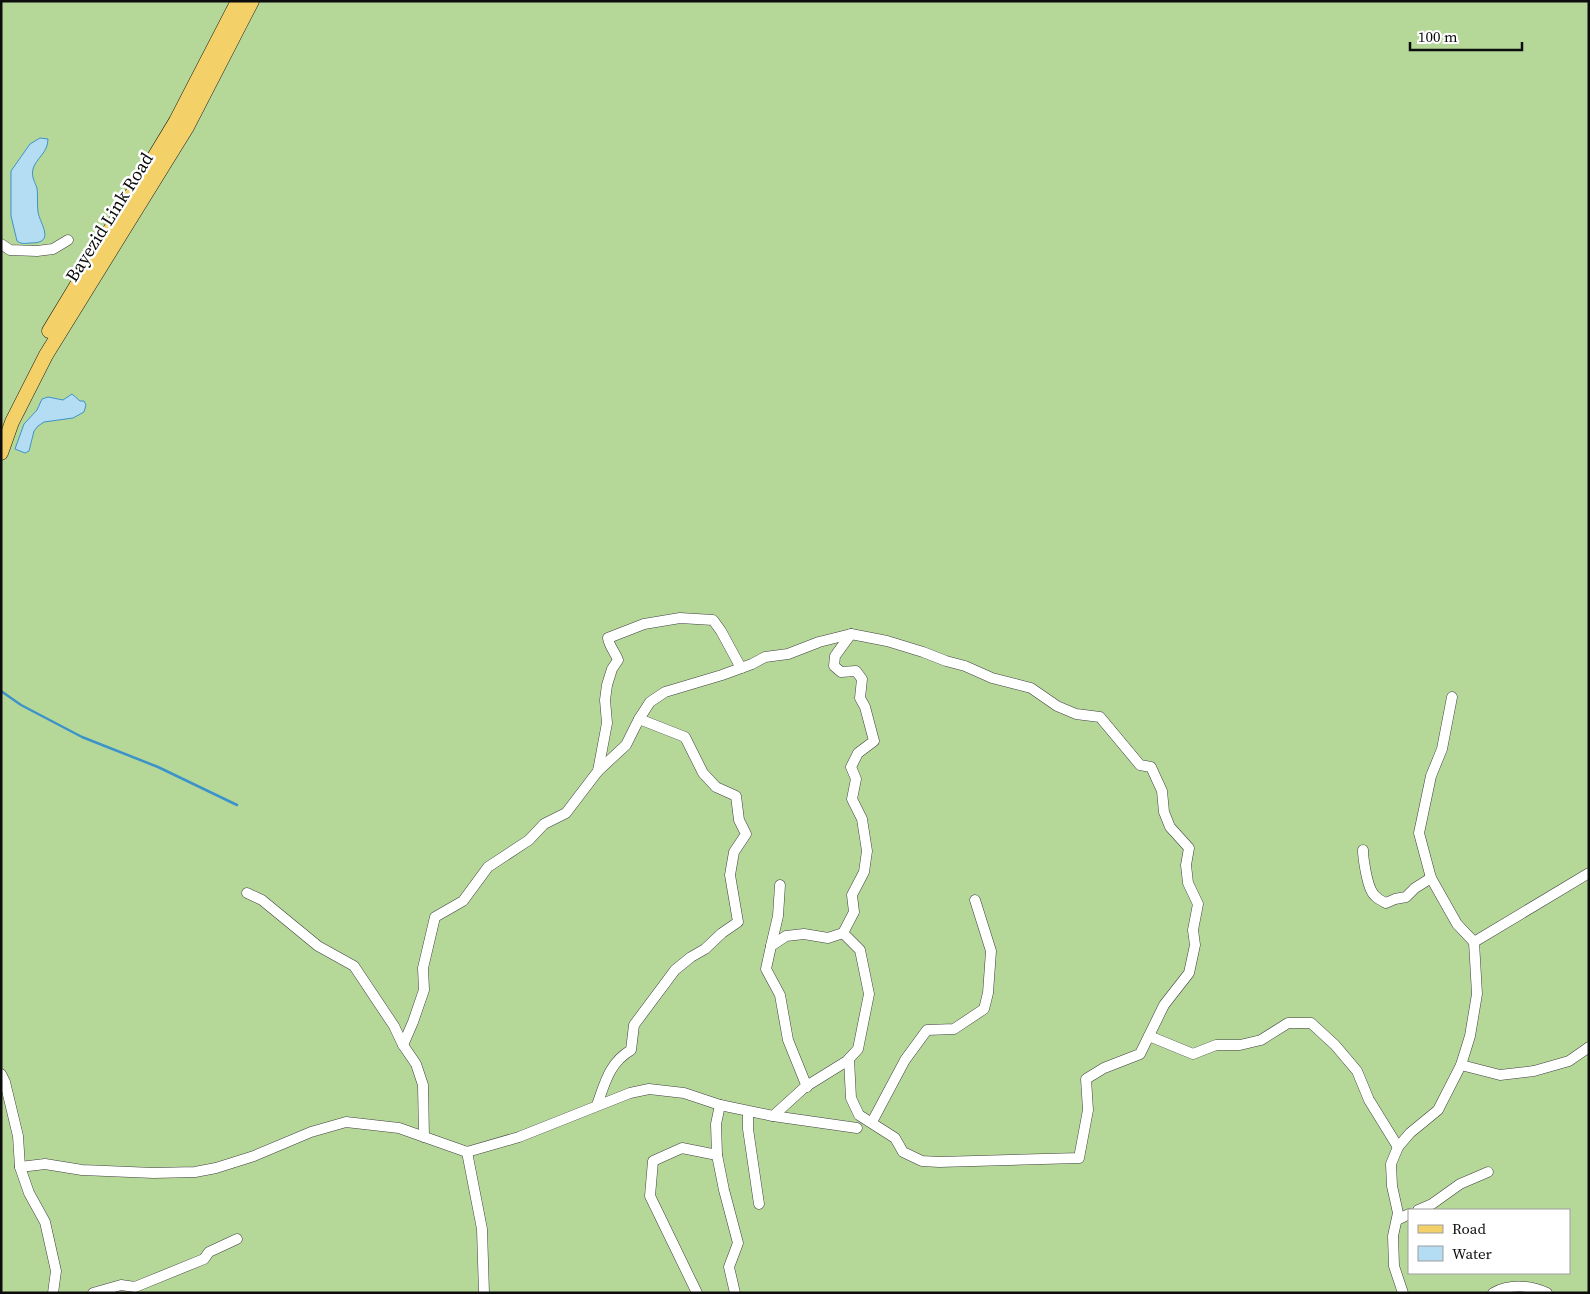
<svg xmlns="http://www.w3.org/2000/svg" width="1590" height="1294" font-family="'Source Serif 4',serif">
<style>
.forest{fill:#b5d898;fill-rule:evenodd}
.water{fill:#b4ddf4;stroke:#3d93c9}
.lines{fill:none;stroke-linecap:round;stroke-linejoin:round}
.stream{stroke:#3d93c9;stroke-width:2.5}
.minor-casing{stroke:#404040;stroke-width:11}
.major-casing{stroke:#1e1e1e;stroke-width:15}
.minor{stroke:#fff;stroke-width:10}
.major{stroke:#f4d068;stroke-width:14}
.labels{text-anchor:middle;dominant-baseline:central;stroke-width:5;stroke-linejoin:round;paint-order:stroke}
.street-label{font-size:18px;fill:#0d0d0d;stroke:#fff}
</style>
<rect width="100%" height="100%" fill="#fefbed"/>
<path class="forest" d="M 1,1 L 1589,1 L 1589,1293 L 1,1293 ZM 1409,1210 L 1569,1210 L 1569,1273 L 1409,1273 Z"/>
<g class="water">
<path d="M 40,138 L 48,139 C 48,153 36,158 33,169 C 31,177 35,182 37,188 C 38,196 37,204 38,212 C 40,224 56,243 31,243 C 25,243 23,245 17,241 L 11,216 L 11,171 L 30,144 Z"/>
<polygon points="72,394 80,401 84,401 86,405 84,412 73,418 44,422 38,426 34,431 29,451 25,453 15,449 24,424 37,410 42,399 48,397 63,400"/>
</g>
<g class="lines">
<polyline class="stream" points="1,691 21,705 82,737 158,767 237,805"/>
<g class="minor-casing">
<g id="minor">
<polyline points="1,244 10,250 37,251 53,249 68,240"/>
<polyline points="1452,697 1442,749 1431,776 1419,833 1431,878 1457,924 1474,942"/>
<polyline points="598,771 626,745 639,719 650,702 665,692 722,675 752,664 765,657 788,654 819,642 851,634 887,641 923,652 946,661 965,666 992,678 1031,688 1057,706 1076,714 1100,717 1140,765 1151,767 1162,791 1164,812 1170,827 1189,848 1186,865 1188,883 1198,904 1193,930 1195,945 1189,973 1164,1005 1140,1054 1104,1068 1086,1079 1088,1110 1079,1158 939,1162 922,1161 903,1152 895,1138 859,1115 851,1098 849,1059"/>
<path d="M 1363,850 C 1363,859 1367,882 1371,890 C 1374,897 1380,900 1386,903 L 1395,899 L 1406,897 L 1415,888 L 1431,878"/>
<polyline points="247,893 262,900 318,946 354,966 394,1026 403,1045 416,1064 423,1085 424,1137"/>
<polyline points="771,946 778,916 780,885"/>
<polyline points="1149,1036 1193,1054 1216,1045 1240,1045 1261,1040 1288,1023 1311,1023 1335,1045 1357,1071 1369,1100 1398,1147"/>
<path d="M 403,1045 L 413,1022 L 424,990 L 423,968 L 435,917 L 463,901 L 488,867 L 529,840 L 544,824 L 566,813 L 598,771 L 607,723 L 605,700 L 607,685 L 612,669 L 618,660 C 615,652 609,646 608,638 L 644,624 L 680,618 L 713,620 L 721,631 L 741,668"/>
<polyline points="1461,1065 1500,1075 1534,1071 1569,1061 1589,1047"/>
<polyline points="1,1074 5,1082 18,1136 20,1167 29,1193 45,1222 56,1271 53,1293"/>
<polyline points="807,1087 788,1040 780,995 766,969 771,946 786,936 804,934 828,938 843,933"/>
<path d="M 597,1105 C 605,1083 609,1063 631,1050 L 634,1025 L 675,970 L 691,957 L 705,949 L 722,933 L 738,922 L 730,875 L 734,852 L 746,834 L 739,820 L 736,796 L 716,787 L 703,773 L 685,737 L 639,719"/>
<polyline points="720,1105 716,1124 717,1155 724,1190 738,1243 729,1267 735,1293"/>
<polyline points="748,1112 748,1129 759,1204"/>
<polyline points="773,1116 857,1128"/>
<polyline points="872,1122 905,1060 927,1030 954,1029 984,1009 988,993 991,951 975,900"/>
<polyline points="467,1152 482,1229 484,1293"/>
<polyline points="20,1167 45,1164 82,1170 154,1173 195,1172 216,1168 254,1156 311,1132 346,1122 399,1128 467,1152 519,1137 630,1093 649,1089 684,1093 720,1105 773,1116 805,1087 847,1061 858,1049 869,994 860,950 843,933 854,912 852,895 864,872 867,851 862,819 852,799 856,779 851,767 858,753 874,741 865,707 860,698 862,679 856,671 841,672 834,666 835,656 851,634"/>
<polyline points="1418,1210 1432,1204 1460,1184 1488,1172"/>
<polyline points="1397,1220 1409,1214"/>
<polyline points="93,1293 121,1285 135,1287 204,1259 209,1252 237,1239"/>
<polyline points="697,1293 650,1196 653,1161 682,1148 717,1155"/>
<polyline points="1403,1293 1394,1266 1393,1236 1398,1213 1392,1186 1391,1164 1398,1147 1410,1133 1438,1110 1461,1065 1470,1036 1477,994 1474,942 1589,873"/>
<path d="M 1493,1293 C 1509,1284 1531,1285 1547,1293"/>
</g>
</g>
<g class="major-casing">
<g id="major">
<polyline points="49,331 176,121 238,1"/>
<polyline points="1,453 12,422 46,355 187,127 252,1"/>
</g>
</g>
<use href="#minor" class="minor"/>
<use href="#major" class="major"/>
</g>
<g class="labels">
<g class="street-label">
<text transform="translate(109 217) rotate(-58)">Bayezid Link Road</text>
</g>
</g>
<rect width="1590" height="1294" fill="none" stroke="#0d0d0d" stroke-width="5"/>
<rect x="1408" y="1209" width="162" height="65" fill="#ffffff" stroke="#9e9e9e"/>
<rect x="1418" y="1225" width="25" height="8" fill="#f4d068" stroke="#9e9e9e"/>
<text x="1452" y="1234" font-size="15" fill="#0d0d0d">Road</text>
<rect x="1418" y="1246" width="25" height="15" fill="#b4ddf4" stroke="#9e9e9e"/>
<text x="1452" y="1259" font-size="15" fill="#0d0d0d">Water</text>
<path d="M1410 42v8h112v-8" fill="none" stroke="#0d0d0d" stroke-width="2.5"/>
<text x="1418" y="42" font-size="15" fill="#0d0d0d" stroke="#ffffff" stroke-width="4" paint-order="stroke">100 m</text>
</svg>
